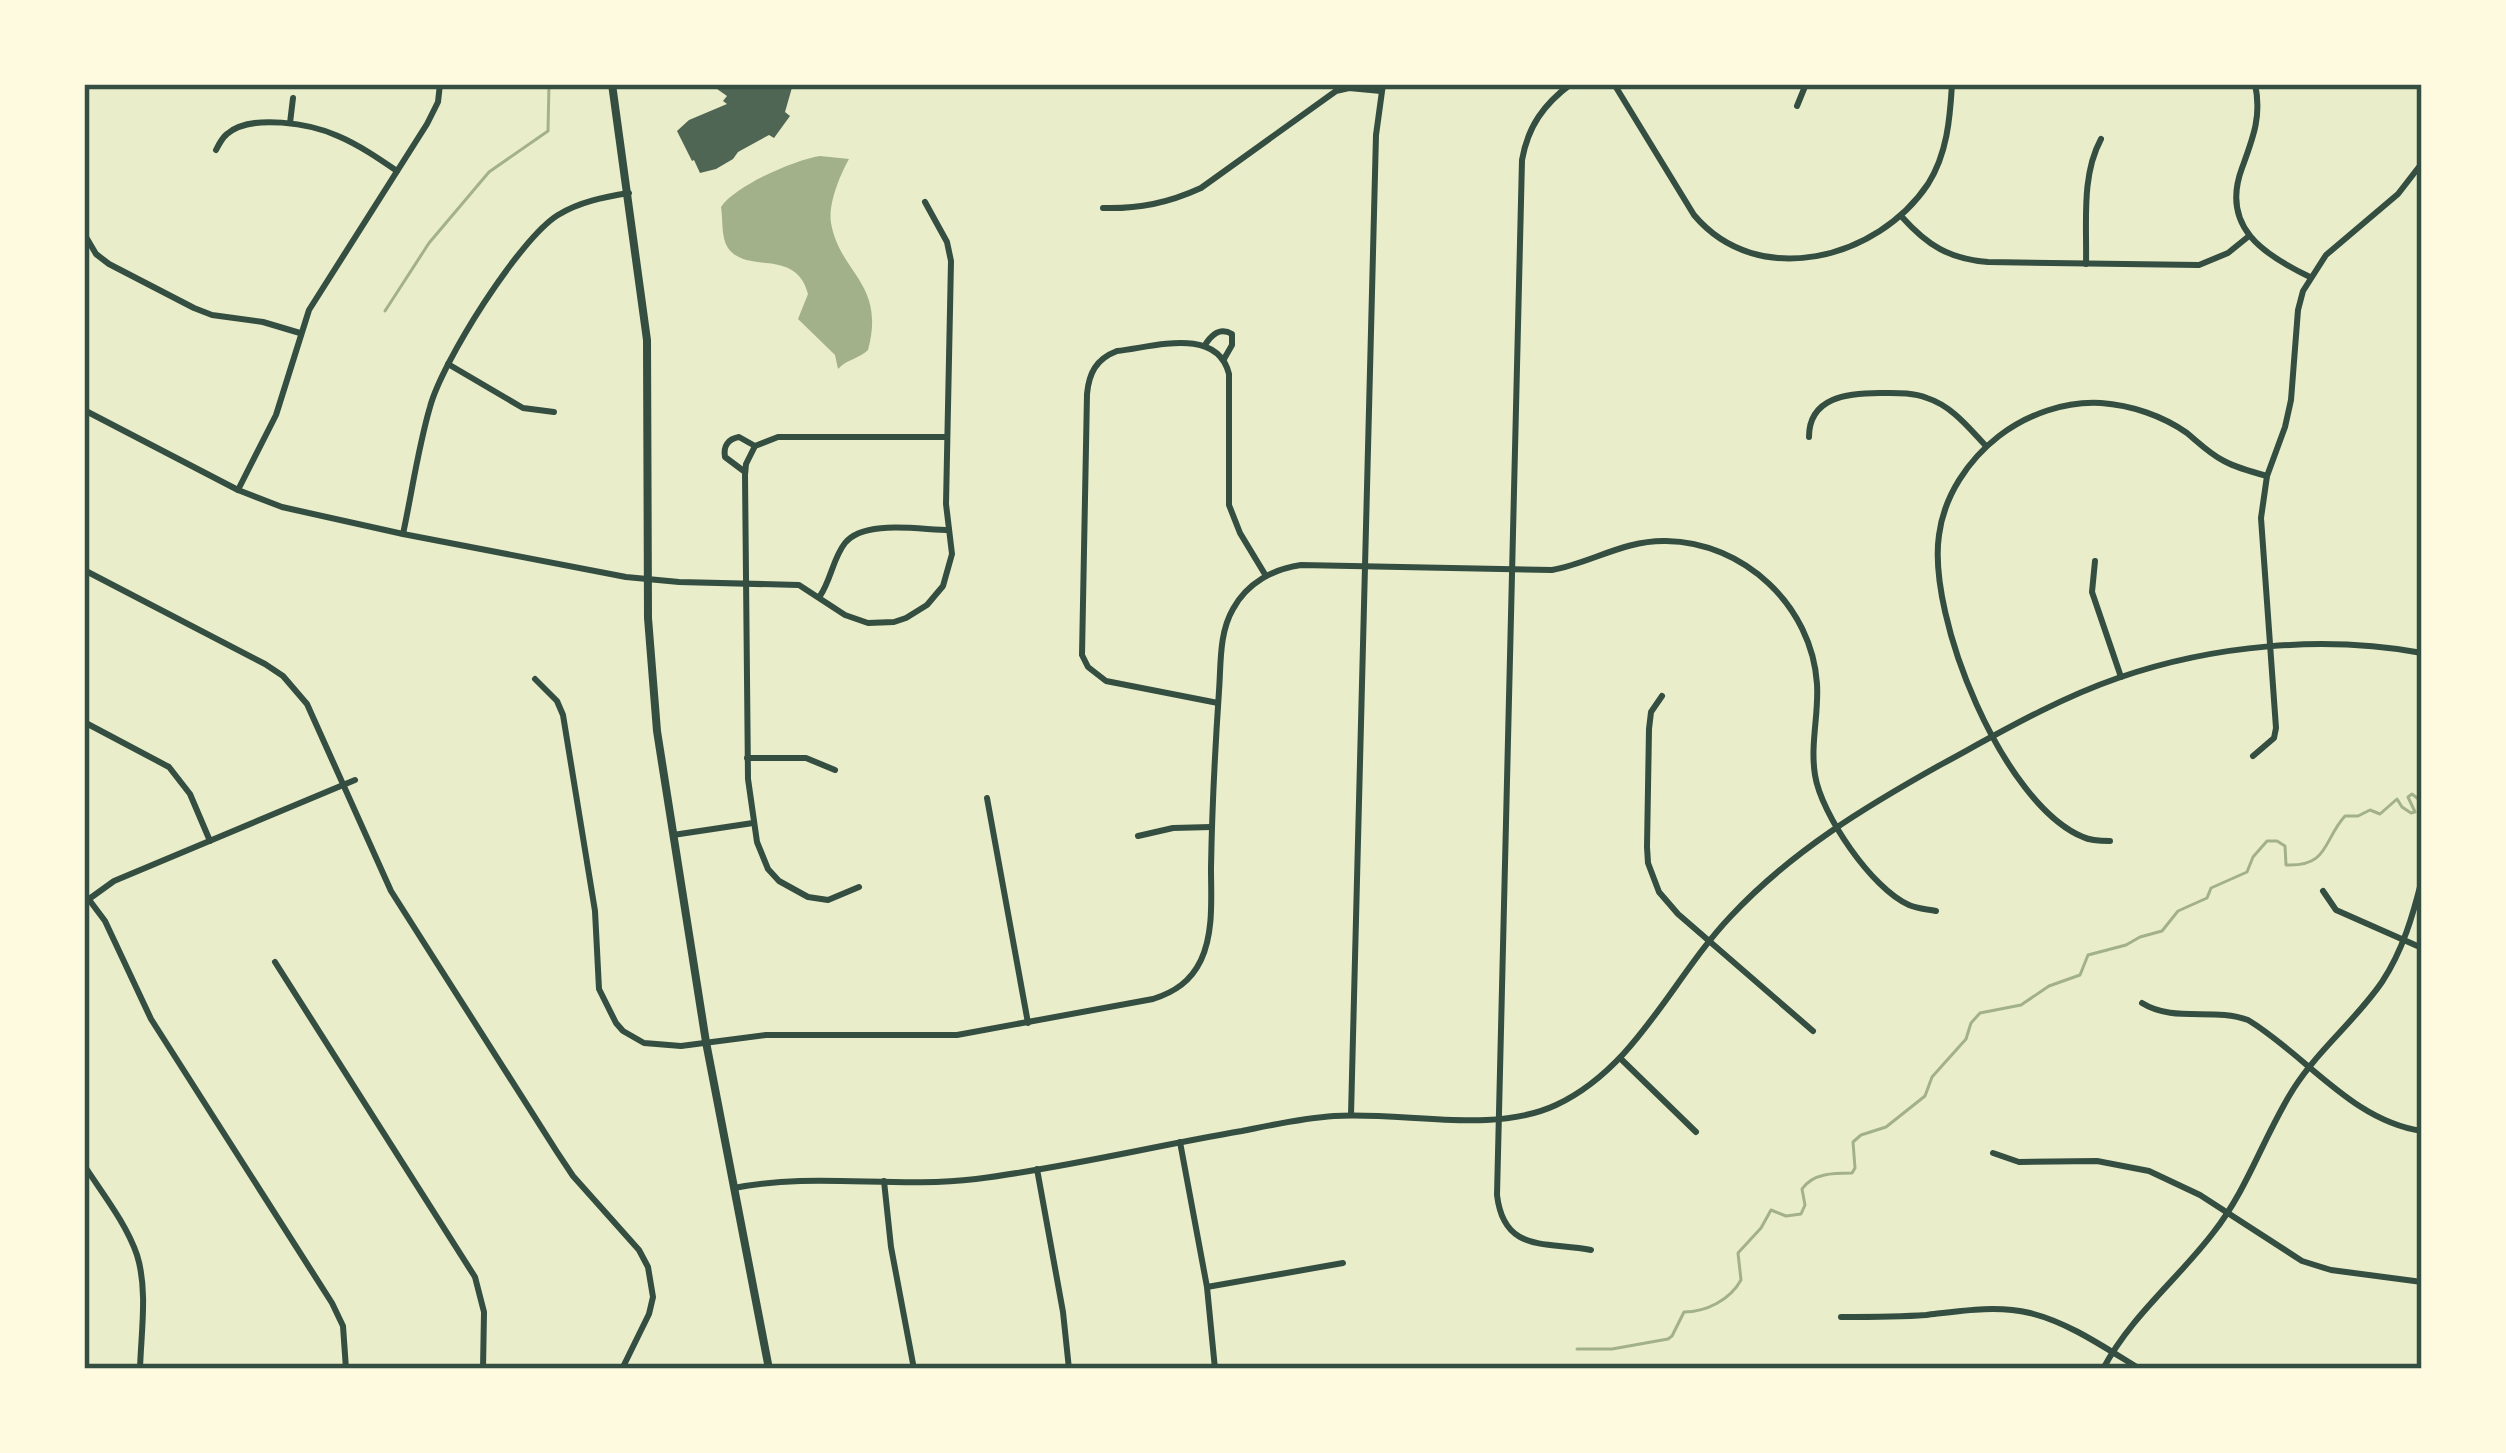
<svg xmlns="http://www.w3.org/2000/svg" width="2506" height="1453" font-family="Raleway,sans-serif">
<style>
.water{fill:#a3b18a}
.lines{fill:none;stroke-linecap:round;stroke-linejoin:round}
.stream{stroke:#a3b18a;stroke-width:3}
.building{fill:#4f6655}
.minor{stroke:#344e41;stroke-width:6}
.tertiary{stroke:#344e41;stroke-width:6}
.secondary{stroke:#344e41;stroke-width:8}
.neatline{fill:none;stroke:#344e41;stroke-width:4.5}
</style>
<rect width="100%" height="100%" fill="#e9edc9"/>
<path class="water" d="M 820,156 L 849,159 C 840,175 828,204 831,223 C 840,274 886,283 868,350 C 859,359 847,359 838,369 L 835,355 L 798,319 L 808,294 C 796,247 747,275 728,248 C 721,238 723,219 721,207 C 735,186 794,160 820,156 Z"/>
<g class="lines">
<g class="stream">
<polyline points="385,311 429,243 489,172 548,131 549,84"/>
<path d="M 1577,1349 L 1612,1349 L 1668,1339 L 1672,1336 L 1684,1312 C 1706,1312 1730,1300 1741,1280 L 1738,1253 L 1761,1228 L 1771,1210 L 1786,1216 L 1801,1214 L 1805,1205 L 1802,1189 C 1813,1173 1834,1173 1852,1173 L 1855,1168 L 1853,1142 L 1861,1135 L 1886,1127 L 1925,1096 L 1932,1077 L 1966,1039 L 1971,1023 L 1980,1013 L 2021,1005 L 2049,986 L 2080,975 L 2088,955 L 2126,945 L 2140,937 L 2162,931 L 2178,911 L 2207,898 L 2211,888 L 2247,872 L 2253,857 L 2267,841 L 2277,841 L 2285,846 L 2286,865 C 2329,867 2323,840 2345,816 L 2358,816 L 2370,810 L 2380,814 L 2397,799 L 2402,807 L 2411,813 L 2415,812 L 2408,797 L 2412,794 L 2422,802"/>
</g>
</g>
<polygon class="building" points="710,84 793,84 785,112 790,116 774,138 769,135 738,152 733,159 716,169 700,173 694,160 692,161 677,131 689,120 727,104 723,101 727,96"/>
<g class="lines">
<g class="minor">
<path d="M 1571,84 C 1544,104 1528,126 1522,160 L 1497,1195 C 1504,1254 1547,1241 1591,1250"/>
<path d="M 1614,84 L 1694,215 C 1758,291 1878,259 1928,184 C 1947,154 1950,119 1952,84"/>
<path d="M 2255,84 C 2262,116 2253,138 2242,168 C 2220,227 2264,255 2310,277"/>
<polyline points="1797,106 1806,84"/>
<polyline points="290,123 293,98"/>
<path d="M 216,150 C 218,146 223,137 227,134 C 251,113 312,124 338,136 C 359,145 378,158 397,171"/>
<path d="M 1103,208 C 1139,209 1168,203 1201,188 L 1336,91 L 1349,88 L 1381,91"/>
<path d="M 1902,217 C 1927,245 1949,259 1988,262 L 2199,265 L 2228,253 L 2249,236"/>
<polyline points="86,237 96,254 109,264 194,308 212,315 263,322 300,333"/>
<path d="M 2086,264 C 2087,223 2081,176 2101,139"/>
<path d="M 1205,345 C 1212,334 1220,327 1232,334 L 1232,345 L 1224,359"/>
<polyline points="448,364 523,408 554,412"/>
<polyline points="84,410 238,490 282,507 403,534 626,577 679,582 799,585 845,615 868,623 894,622 906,618 927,605 943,586 952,554 946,504 951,261 947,242 925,202"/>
<path d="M 1809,437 C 1809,397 1848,393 1880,393 C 1895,393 1912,392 1927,398 C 1952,406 1969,428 1986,446"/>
<path d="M 745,472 L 725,457 C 723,446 728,439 739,437 L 755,446"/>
<polyline points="238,490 276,415 309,310 427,124 438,102 440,84"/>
<path d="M 403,534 C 412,492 418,448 430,407 C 442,362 519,239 558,215 C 579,202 604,197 629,193"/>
<polyline points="2095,561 2092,592 2121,677"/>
<polyline points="84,570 265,664 283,676 307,704 391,891 557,1152 573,1176 639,1250 648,1267 653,1297 649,1314 622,1369"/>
<path d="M 820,596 C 831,580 833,558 845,543 C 864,519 921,530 949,530"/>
<path d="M 535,679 L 557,701 L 563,715 L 595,911 L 599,989 L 616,1023 L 623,1031 L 644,1043 L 681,1046 L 766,1035 L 957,1035 L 1153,999 C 1175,992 1191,981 1201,960 C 1214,932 1211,897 1211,868 C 1212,808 1215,750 1219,691 C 1221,664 1219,633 1233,609 C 1247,583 1273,569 1301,565 L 1552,570 C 1591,563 1624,540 1666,541 C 1744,542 1812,606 1817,684 C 1819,714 1810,744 1815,775 C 1821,814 1872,889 1909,905 C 1918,909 1927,909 1936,911"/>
<polyline points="1662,696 1651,712 1649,729 1647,847 1648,863 1659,892 1678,914 1813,1031"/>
<path d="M 1218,703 L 1106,681 L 1088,667 L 1082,655 L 1087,394 C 1089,373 1096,359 1117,351 C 1154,347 1217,326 1229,374 L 1229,505 L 1240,533 L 1266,576"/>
<polyline points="84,722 169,767 190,794 210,841"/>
<polyline points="2253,756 2274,738 2276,728 2261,518 2267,476 2285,427 2291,400 2298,310 2303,291 2326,255 2398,194 2422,163"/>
<polyline points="747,758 806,758 835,770"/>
<polyline points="987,798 1028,1023"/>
<polyline points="673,835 753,823"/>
<polyline points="1138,836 1173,828 1211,827"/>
<path d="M 2110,841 C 2101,841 2091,841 2083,837 C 2003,804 1927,617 1939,535 C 1944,496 1968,460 1999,436 C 2028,414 2065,401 2101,403 C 2131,405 2163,416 2187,433 C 2199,443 2210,454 2224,461 C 2237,468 2252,472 2267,476"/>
<polyline points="859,887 828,900 808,897 779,881 768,869 757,842 748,779 745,475 746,464 755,446 778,437 947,437"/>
<polyline points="2323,891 2336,910 2422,948"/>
<polyline points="84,893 105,921 151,1019 332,1303 343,1326 346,1369"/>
<polyline points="89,899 114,881 355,780"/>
<polyline points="275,962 475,1277 484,1312 483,1369"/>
<path d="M 2142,1003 C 2174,1023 2214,1007 2248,1020 C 2306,1055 2352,1121 2422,1131"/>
<polyline points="1621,1059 1696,1132"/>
<polyline points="1351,1115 1376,135 1383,84"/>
<polyline points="1180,1142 1207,1287 1215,1369"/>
<polyline points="1993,1153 2019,1162 2097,1161 2149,1171 2200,1195 2302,1261 2331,1270 2422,1282"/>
<path d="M 84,1165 C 102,1193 126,1223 137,1255 C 148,1290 141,1333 140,1369"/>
<polyline points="1037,1169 1063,1312 1069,1369"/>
<polyline points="884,1181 891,1247 914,1369"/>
<polyline points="1207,1287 1343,1263"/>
<path d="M 1841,1317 C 1869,1317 1898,1317 1926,1315 C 1960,1311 1996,1305 2030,1313 C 2070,1323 2105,1348 2140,1369"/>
<path d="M 2103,1369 C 2131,1316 2177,1280 2213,1233 C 2248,1189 2264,1135 2294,1088 C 2319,1049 2356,1020 2382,982 C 2403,950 2413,915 2422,879"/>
</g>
<path class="tertiary" d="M 734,1188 C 814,1172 895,1189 976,1179 C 1065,1168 1153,1146 1242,1131 C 1272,1125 1303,1118 1334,1116 C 1402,1111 1492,1135 1556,1105 C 1637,1067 1672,978 1731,916 C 1792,851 1865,807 1942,764 C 1999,733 2057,699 2118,678 C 2213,645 2323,635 2422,653"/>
<polyline class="secondary" points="612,84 647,340 648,618 657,731 706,1042 769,1369"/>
</g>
<rect width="2506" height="1453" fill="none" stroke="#fefae0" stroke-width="174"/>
<rect x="87" y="87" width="2332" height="1279" class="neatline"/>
</svg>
